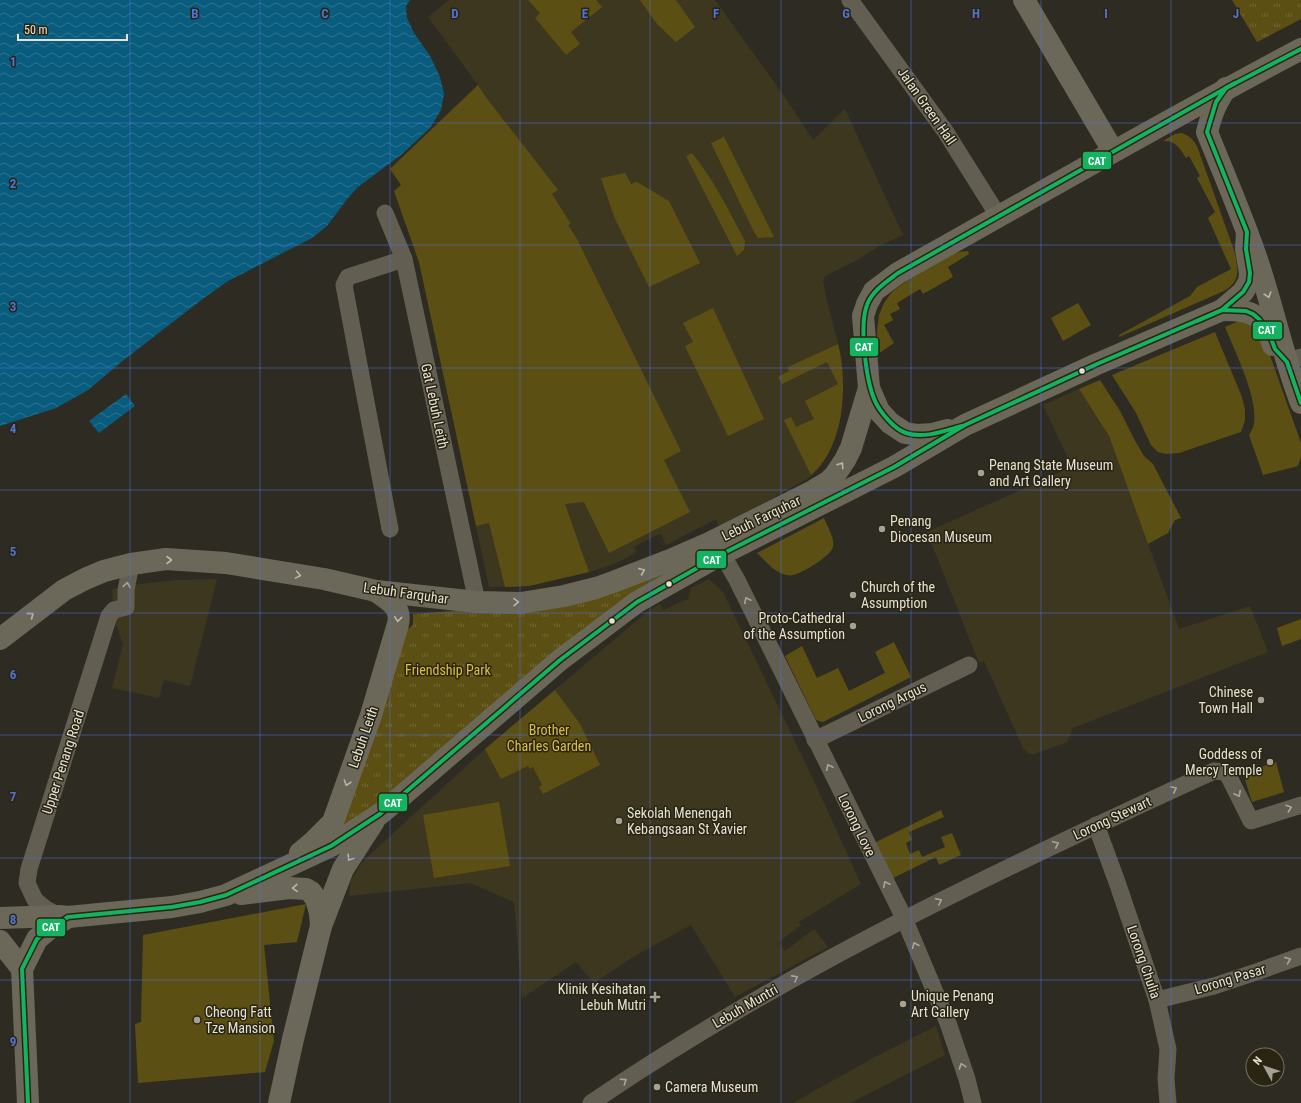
<svg xmlns="http://www.w3.org/2000/svg" width="1301" height="1103" font-family="'Roboto Condensed',sans-serif">
<style>
.built{fill:#3e371f}
.green{fill:#5c4f13}
.park{fill:url(#park-tufts)}
.water{fill:url(#water-waves)}
.lines{fill:none;stroke-linecap:round;stroke-linejoin:round}
.street{stroke:#625e52;stroke-width:17}
.secondary{stroke:#6c6859;stroke-width:22}
.bus-1-casing{stroke:#2a2512;stroke-width:7}
.bus-1{stroke:#13b361;stroke-width:4}
.oneway{stroke:#bab7aa}
.oneway2{stroke:#aaa69a}
.grid{fill:none;stroke:#4f73d7;stroke-width:1;stroke-opacity:0.55}
.bus-dot{fill:#e4e1d5;stroke:#2a2512;stroke-width:1.5}
.poi-dot{fill:#a4a296;stroke:#2a2512;stroke-width:1.5}
.labels{text-anchor:middle;dominant-baseline:central;stroke-width:3;stroke-linejoin:round;paint-order:stroke}
.street-label{font-size:14px;fill:#e4e1d5;stroke:#2a2512}
.poi-label{font-size:14px;fill:#e4e1d5;stroke:#2a2512;text-anchor:start}
.park-label{font-size:14px;fill:#dfc036;stroke:#2a2512}
.grid-label{font-size:13px;text-anchor:middle;font-weight:bold;fill:#4f73d7;stroke:#2a2512;stroke-width:3;stroke-linejoin:round;paint-order:stroke}
.line-badge{stroke:#2a2512;stroke-width:1.5}
.badge-label{font-size:11px;text-anchor:middle;font-weight:bold;fill:#fff}
</style>
<defs>
<pattern id="park-tufts" width="24" height="20" patternUnits="userSpaceOnUse"><rect width="24" height="20" fill="#5c4f13"/><path d="M3 7l-1-3M5 7V3M7 7l1-3M15 17l-1-3M17 17v-4M19 17l1-3" fill="none" stroke="#736834"/></pattern>
<pattern id="water-waves" width="16" height="10" patternUnits="userSpaceOnUse"><rect width="16" height="10" fill="#095c7e"/><path d="M0 5q4-4 8 0t8 0" fill="none" stroke="#2d738f"/></pattern>
</defs>
<rect width="100%" height="100%" fill="#2e2c22"/>
<g class="built">
<polygon points="449,0 715,0 787,100 813,140 845,109 903,235 881,245 857,260 825,276 823,281 826,297 842,359 843,388 842,410 838,429 827,455 819,469 807,479 720,528 716,519 666,545 661,534 657,535 634,547 636,553 614,564 589,572 529,586 489,587 419,262 394,191 401,185 390,169 478,85 428,17"/>
<polygon points="1079,389 1109,436 1179,629 1250,606 1268,652 1073,728 1067,742 1034,754 1029,754 1023,748 984,661 979,663 927,532 1072,467 1043,405"/>
<polygon points="217,579 190,686 164,680 159,698 112,688 123,644 114,619 112,589 140,584 177,580"/>
<polygon points="709,579 723,592 814,781 861,884 799,922 801,925 779,942 785,951 814,929 828,947 735,997 691,925 633,957 594,983 576,962 522,998 514,902 470,883 349,896 351,880 363,861 485,749 647,612 660,604 663,610 688,599 691,588"/>
<polygon points="936,1026 945,1055 850,1103 793,1103 873,1058"/>
</g>
<g class="green">
<polygon points="528,0 596,0 602,7 571,32 580,44 566,55 535,18 540,13"/>
<polygon points="640,0 676,0 695,27 676,42 657,24"/>
<polygon points="478,85 485,96 558,190 552,194 571,224 568,225 577,239 681,451 664,460 690,512 609,553 584,502 565,504 589,572 529,586 505,587 489,523 476,526 419,262 394,191 401,185 390,169"/>
<path d="M 1182,133 C 1189,136 1193,139 1197,146 L 1235,253 C 1238,271 1241,281 1224,291 L 1119,337 L 1119,335 L 1190,296 L 1197,287 L 1231,269 L 1208,218 L 1215,212 L 1197,178 L 1200,176 L 1189,156 L 1186,158 C 1180,148 1175,140 1163,141 L 1175,134 Z"/>
<polygon points="724,137 774,237 758,238 754,232 711,143"/>
<path d="M 692,153 C 714,180 729,211 745,241 L 744,250 L 737,256 L 686,156 Z"/>
<polygon points="625,173 631,184 637,182 669,201 700,263 649,287 615,219 601,178"/>
<polygon points="968,251 969,254 948,267 953,277 923,294 920,289 897,303 900,309 890,314 893,320 884,325 894,343 878,354 877,330 879,315 884,303 892,292 910,278 951,253"/>
<polygon points="1078,303 1091,325 1063,341 1051,318"/>
<polygon points="713,308 764,419 728,436 685,346 693,342 683,323"/>
<path d="M 1239,321 L 1245,321 L 1262,333 L 1301,443 L 1301,456 L 1298,466 L 1263,475 L 1249,435 C 1251,431 1254,427 1254,423 C 1258,397 1235,352 1225,327 Z"/>
<polygon points="1215,332 1242,397 1245,410 1245,420 1241,432 1179,453 1166,454 1158,452 1151,445 1136,413 1112,375"/>
<path d="M 838,344 C 848,384 845,447 811,475 L 784,420 L 791,417 L 796,427 L 814,419 L 805,401 L 838,384 L 827,362 L 782,384 L 778,377 L 789,371 L 788,367 Z"/>
<polygon points="1100,380 1120,411 1134,439 1144,456 1153,464 1181,518 1175,520 1168,533 1148,544 1109,436 1079,389"/>
<path d="M 824,518 C 827,526 835,538 833,547 C 830,557 802,573 793,575 C 790,576 786,575 783,574 C 773,571 765,560 757,553 Z"/>
<polygon points="1301,619 1301,639 1282,646 1277,628"/>
<polygon points="894,642 911,677 823,722 816,720 785,656 802,646 817,678 838,668 849,691 885,673 875,652"/>
<polygon points="555,690 580,724 600,765 543,794 539,787 542,785 533,767 530,769 528,766 501,779 485,749"/>
<polygon points="1276,762 1284,792 1252,802 1243,773"/>
<polygon points="499,802 510,866 434,878 423,815"/>
<polygon points="941,810 944,817 909,832 912,840 906,843 910,854 919,850 922,857 945,847 941,837 952,833 961,855 939,865 936,857 891,879 874,843"/>
<polygon points="306,904 297,942 264,945 274,1041 265,1072 138,1083 135,1024 141,1022 143,935"/>
</g>
<g class="park">
<polygon points="1232,0 1301,0 1301,19 1257,42"/>
<polygon points="680,562 392,793 324,844 394,640 413,625 413,614 477,609"/>
</g>
<g class="water">
<polygon points="0,0 410,0 406,6 407,18 414,33 430,56 440,77 444,94 441,110 430,128 401,155 358,187 347,199 327,226 312,238 228,281 204,298 125,359 88,390 56,408 0,426"/>
<polygon points="126,394 135,406 99,433 89,421"/>
</g>
<g class="lines">
<g class="street">
<polyline points="850,0 945,131 999,217"/>
<polyline points="385,213 404,259 477,602"/>
<polyline points="1287,362 1301,357"/>
<polyline points="390,529 344,285 348,277 404,259"/>
<polyline points="722,554 737,580 904,918 948,1023 967,1079 973,1103"/>
<polyline points="815,740 969,665"/>
<polyline points="1096,825 1117,882 1157,1000 1168,1049 1166,1079 1168,1103"/>
<polyline points="59,916 46,909 35,900 27,883 29,869 109,616 114,610 126,607 126,590 131,564"/>
<polyline points="1157,1000 1214,986 1259,971 1301,956"/>
<path d="M 591,1103 C 786,970 1000,869 1214,771 L 1225,772 L 1229,777 L 1251,821 L 1301,805"/>
</g>
<g class="secondary">
<polyline points="1024,0 1113,151"/>
<path d="M 1226,88 C 1215,105 1212,113 1207,132 C 1223,172 1240,211 1254,251 C 1272,301 1282,354 1301,403"/>
<path d="M 1222,310 C 1254,310 1262,314 1273,345"/>
<polyline points="869,388 879,411 890,423 905,433 918,435 933,434 948,430"/>
<path d="M 0,639 L 64,590 L 85,579 L 104,571 L 131,564 L 166,559 L 226,563 L 324,579 L 376,591 L 477,602 L 521,603 L 564,596 L 596,588 L 613,582 L 670,560 L 709,543 L 813,491 L 828,482 L 835,475 L 845,460 L 851,448 L 869,388 L 863,316 L 867,304 L 874,291 L 898,273 C 1032,198 1165,121 1301,49"/>
<path d="M 300,853 L 312,843 L 333,822 L 371,715 L 398,624 C 402,606 389,601 376,591"/>
<polyline points="241,894 289,888 306,889 311,892 316,899 320,913 321,926"/>
<polyline points="0,918 59,916 68,917 172,907 200,902 226,895 331,846 380,814 397,800 560,660 637,602 722,554 894,467 965,425 1097,364 1222,310 1243,292 1249,282 1250,273 1246,249 1247,232"/>
<polyline points="0,941 22,969"/>
<polyline points="28,1103 22,969 37,939 50,928 68,917"/>
<polyline points="279,1103 293,1039 321,926 343,869 374,821"/>
</g>
<g class="bus-1-casing">
<g id="bus-1">
<polyline points="1197,321 1222,310 1246,311 1253,314 1259,319 1269,333 1275,349 1287,362 1301,403"/>
<path d="M 962,426 C 944,431 924,439 906,433 C 894,429 880,412 875,401 C 866,381 859,325 867,305 C 872,291 886,282 898,273 L 1235,83"/>
<polyline points="28,1103 22,969 37,939 50,928 68,917 172,907 200,902 226,895 331,846 380,814 560,660 637,602 722,554 894,467 965,425 1097,364 1222,310 1243,292 1249,282 1250,273 1246,249 1247,232 1207,132 1216,102 1226,88 1301,49"/>
</g>
</g>
<use href="#bus-1" class="bus-1"/>
</g>
<defs><path id="oneway-chevron" d="M-2-3.5L2.5 0L-2 3.5" fill="none" stroke-width="1.6" stroke-linecap="round" stroke-linejoin="round"/></defs>
<g class="oneway">
<use href="#oneway-chevron" transform="translate(1268 295) rotate(73)"/>
<use href="#oneway-chevron" transform="translate(841 465) rotate(-57)"/>
<use href="#oneway-chevron" transform="translate(169 560)"/>
<use href="#oneway-chevron" transform="translate(642 571) rotate(-22)"/>
<use href="#oneway-chevron" transform="translate(298 575) rotate(10)"/>
<use href="#oneway-chevron" transform="translate(516 602) rotate(-1)"/>
<use href="#oneway-chevron" transform="translate(31 615) rotate(-37)"/>
<use href="#oneway-chevron" transform="translate(398 619) rotate(96)"/>
<use href="#oneway-chevron" transform="translate(347 783) rotate(109)"/>
<use href="#oneway-chevron" transform="translate(350 858) rotate(124)"/>
<use href="#oneway-chevron" transform="translate(295 888) rotate(179)"/>
</g>
<g class="oneway2">
<use href="#oneway-chevron" transform="translate(127 585) rotate(-81)"/>
<use href="#oneway-chevron" transform="translate(747 600) rotate(-116)"/>
<use href="#oneway-chevron" transform="translate(829 767) rotate(-116)"/>
<use href="#oneway-chevron" transform="translate(1174 789) rotate(-25)"/>
<use href="#oneway-chevron" transform="translate(1238 794) rotate(63)"/>
<use href="#oneway-chevron" transform="translate(1289 808) rotate(-19)"/>
<use href="#oneway-chevron" transform="translate(1056 844) rotate(-25)"/>
<use href="#oneway-chevron" transform="translate(886 884) rotate(-117)"/>
<use href="#oneway-chevron" transform="translate(939 901) rotate(-27)"/>
<use href="#oneway-chevron" transform="translate(915 945) rotate(-113)"/>
<use href="#oneway-chevron" transform="translate(1288 960) rotate(-21)"/>
<use href="#oneway-chevron" transform="translate(795 978) rotate(-28)"/>
<use href="#oneway-chevron" transform="translate(962 1066) rotate(-108)"/>
<use href="#oneway-chevron" transform="translate(624 1081) rotate(-34)"/>
</g>
<path class="grid" d="M 130,0 L 130,1103M 260,0 L 260,1103M 390,0 L 390,1103M 520,0 L 520,1103M 650,0 L 650,1103M 781,0 L 781,1103M 911,0 L 911,1103M 1041,0 L 1041,1103M 1171,0 L 1171,1103M 0,123 L 1301,123M 0,245 L 1301,245M 0,368 L 1301,368M 0,490 L 1301,490M 0,613 L 1301,613M 0,735 L 1301,735M 0,858 L 1301,858M 0,980 L 1301,980"/>
<g class="bus-dot">
<circle cx="1082" cy="371" r="3.5"/>
<circle cx="669" cy="584" r="3.5"/>
<circle cx="612" cy="621" r="3.5"/>
</g>
<g class="poi-dot">
<circle cx="981" cy="473" r="4"/>
<circle cx="882" cy="529" r="4"/>
<circle cx="853" cy="595" r="4"/>
<circle cx="853" cy="626" r="4"/>
<circle cx="1261" cy="700" r="4"/>
<circle cx="1270" cy="762" r="4"/>
<circle cx="619" cy="821" r="4"/>
<path d="M653 991h4v4h4v4h-4v4h-4v-4h-4v-4h4z"/>
<circle cx="903" cy="1004" r="4"/>
<circle cx="197" cy="1020" r="4"/>
<circle cx="657" cy="1087" r="4"/>
</g>
<g class="labels">
<g class="street-label">
<text transform="translate(927 106) rotate(55)">Jalan Green Hall</text>
<text transform="translate(435 406) rotate(78)">Gat Lebuh Leith</text>
<text transform="translate(761 518) rotate(-26)">Lebuh Farquhar</text>
<text transform="translate(406 593) rotate(8)">Lebuh Farquhar</text>
<text transform="translate(892 702) rotate(-26)">Lorong Argus</text>
<text transform="translate(363 737) rotate(-71)">Lebuh Leith</text>
<text transform="translate(63 762) rotate(-72)">Upper Penang Road</text>
<text transform="translate(1112 818) rotate(-25)">Lorong Stewart</text>
<text transform="translate(857 825) rotate(64)">Lorong Love</text>
<text transform="translate(1144 962) rotate(71)">Lorong Chulia</text>
<text transform="translate(1230 979) rotate(-17)">Lorong Pasar</text>
<text transform="translate(745 1006) rotate(-30)">Lebuh Muntri</text>
</g>
<g class="poi-label">
<text x="989" y="465">Penang State Museum<tspan x="989" dy="16">and Art Gallery</tspan></text>
<text x="890" y="521">Penang<tspan x="890" dy="16">Diocesan Museum</tspan></text>
<text x="861" y="587">Church of the<tspan x="861" dy="16">Assumption</tspan></text>
<text x="845" y="618" text-anchor="end">Proto-Cathedral<tspan x="845" dy="16">of the Assumption</tspan></text>
<text x="1253" y="692" text-anchor="end">Chinese<tspan x="1253" dy="16">Town Hall</tspan></text>
<text x="1262" y="754" text-anchor="end">Goddess of<tspan x="1262" dy="16">Mercy Temple</tspan></text>
<text x="627" y="813">Sekolah Menengah<tspan x="627" dy="16">Kebangsaan St Xavier</tspan></text>
<text x="646" y="989" text-anchor="end">Klinik Kesihatan<tspan x="646" dy="16">Lebuh Mutri</tspan></text>
<text x="911" y="996">Unique Penang<tspan x="911" dy="16">Art Gallery</tspan></text>
<text x="205" y="1012">Cheong Fatt<tspan x="205" dy="16">Tze Mansion</tspan></text>
<text x="665" y="1087">Camera Museum</text>
</g>
<g class="park-label">
<text x="448" y="670">Friendship Park</text>
<text x="549" y="730">Brother<tspan x="549" dy="16">Charles Garden</tspan></text>
</g>
</g>
<g class="grid-label">
<text x="195" y="18">B</text>
<text x="325" y="18">C</text>
<text x="455" y="18">D</text>
<text x="585" y="18">E</text>
<text x="716" y="18">F</text>
<text x="846" y="18">G</text>
<text x="976" y="18">H</text>
<text x="1106" y="18">I</text>
<text x="1236" y="18">J</text>
<text x="13" y="66">1</text>
<text x="13" y="188">2</text>
<text x="13" y="311">3</text>
<text x="13" y="433">4</text>
<text x="13" y="556">5</text>
<text x="13" y="679">6</text>
<text x="13" y="801">7</text>
<text x="13" y="924">8</text>
<text x="13" y="1046">9</text>
</g>
<g class="line-badge">
<rect x="1082" y="151" width="30" height="19" rx="4" fill="#13b361"/>
<rect x="1252" y="321" width="31" height="19" rx="4" fill="#13b361"/>
<rect x="849" y="337" width="30" height="20" rx="4" fill="#13b361"/>
<rect x="696" y="550" width="31" height="19" rx="4" fill="#13b361"/>
<rect x="378" y="793" width="30" height="19" rx="4" fill="#13b361"/>
<rect x="36" y="918" width="30" height="19" rx="4" fill="#13b361"/>
</g>
<g class="badge-label">
<text x="1097" y="165">CAT</text>
<text x="1267" y="334">CAT</text>
<text x="864" y="351">CAT</text>
<text x="712" y="564">CAT</text>
<text x="393" y="807">CAT</text>
<text x="51" y="931">CAT</text>
</g>
<g transform="translate(1265 1067) rotate(310)"><circle r="19" fill="#2a2512" stroke="#747060"/>
<path d="M0-3L7 15L0 10L-7 15Z" fill="#a4a296"/>
<text y="-6" font-size="11" font-weight="bold" text-anchor="middle" fill="#e4e1d5">N</text>
</g>
<path d="M18 34v6h109v-6" fill="none" stroke="#e4e1d5" stroke-width="2"/>
<text x="24" y="34" font-size="12" fill="#e4e1d5" stroke="#2a2512" stroke-width="3" paint-order="stroke">50 m</text>
</svg>
